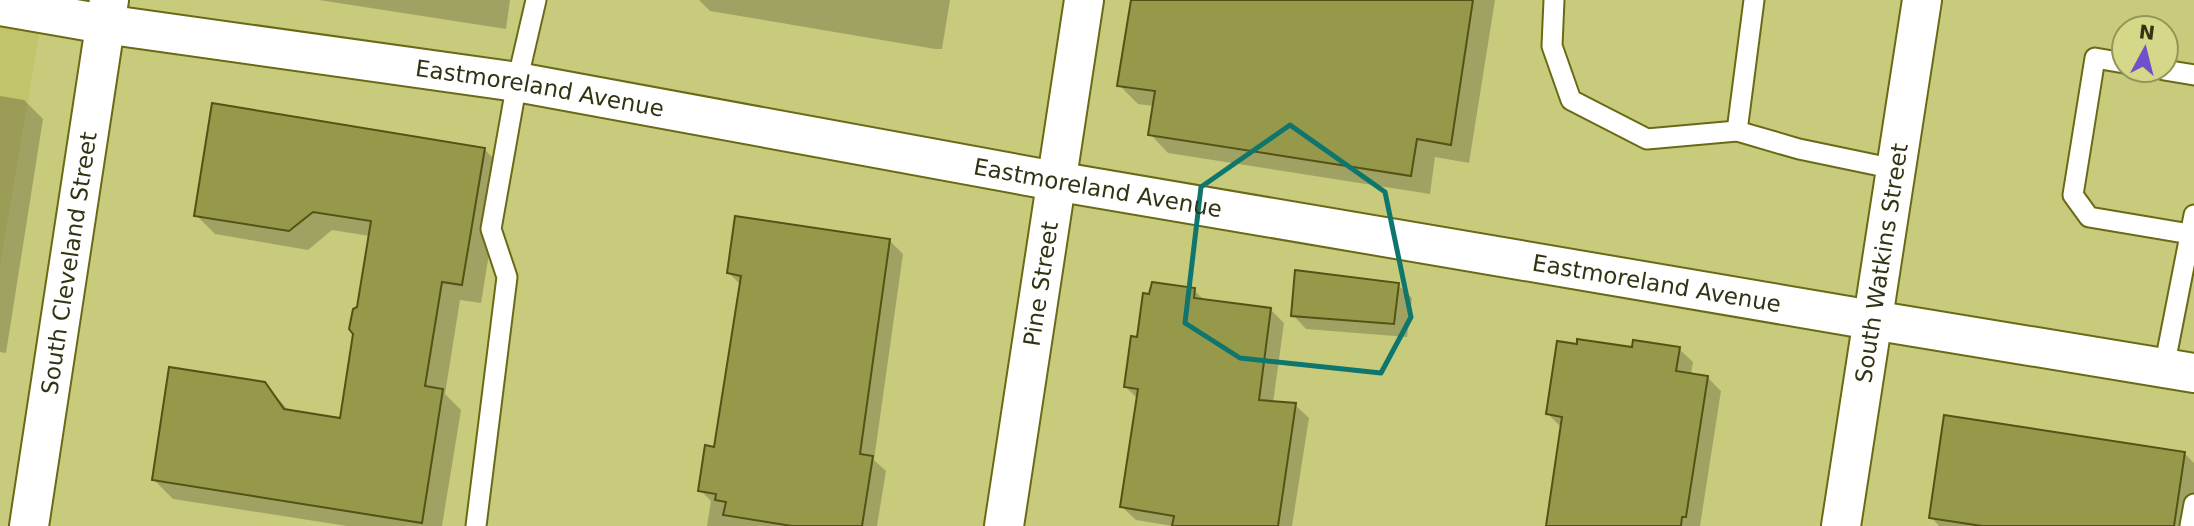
<svg xmlns="http://www.w3.org/2000/svg" width="2194" height="526" font-family="'DejaVu Sans',sans-serif">
<style>
.built{fill:#c2c46c}
.shadow{fill:#0003}
.building{fill:#97994a;stroke:#525315;stroke-width:2}
.lines{fill:none;stroke-linecap:round;stroke-linejoin:round}
.service-casing{stroke:#6a6a16;stroke-width:23}
.minor-casing{stroke:#6a6a16;stroke-width:42}
.secondary-casing{stroke:#6a6a16;stroke-width:42}
.service{stroke:#fff;stroke-width:19}
.minor{stroke:#fff;stroke-width:38}
.secondary{stroke:#fff;stroke-width:38}
.marked{fill:none;stroke:#0f766e;stroke-width:5;stroke-linejoin:round}
.labels{text-anchor:middle;stroke-width:5;stroke-linejoin:round;paint-order:stroke}
.street-label{font-size:23px;fill:#323312;stroke:#d5d888}
</style>
<rect width="100%" height="100%" fill="#c9cb7c"/>
<polygon class="built" points="0,0 45,0 0,265"/>
<g class="shadow">
<polygon points="319,0 510,0 506,29"/>
<polygon points="699,0 950,0 942,49 935,49 710,11"/>
<polygon points="1132,0 1495,0 1469,163 1435,157 1430,194 1168,153 1150,134 1154,106 1138,104 1119,85"/>
<polygon points="0,96 24,100 43,119 6,353 0,352"/>
<polygon points="484,149 503,168 481,303 460,300 445,394 461,410 442,526 347,526 173,499 154,480 265,384 290,412 342,420 370,236 332,230 308,250 215,234 196,215"/>
<polygon points="890,241 903,254 874,460 886,471 877,526 707,526 711,501 700,490 716,449 741,285 729,273"/>
<polygon points="1398,285 1412,298 1407,337 1306,329 1293,315"/>
<polygon points="1194,290 1205,301 1270,309 1284,323 1273,403 1295,405 1309,418 1292,526 1173,526 1136,520 1122,507 1138,399 1126,387 1138,339"/>
<polygon points="1634,349 1679,349 1693,362 1691,375 1707,377 1721,391 1700,526 1548,526 1562,428 1548,414"/>
<polygon points="2184,453 2194,463 2194,526 1939,526 1931,517"/>
</g>
<g class="building">
<polygon points="1131,0 1473,0 1451,145 1417,139 1411,176 1148,135 1155,91 1117,86"/>
<polygon points="212,103 485,148 462,285 442,282 425,386 443,389 422,523 152,480 169,367 265,382 284,409 340,418 353,334 349,329 353,309 357,307 371,221 313,212 289,231 194,216"/>
<polygon points="735,216 890,239 860,454 873,456 862,526 792,526 723,515 726,502 715,500 716,494 698,491 705,445 714,447 741,276 727,273"/>
<polygon points="1295,270 1399,283 1394,324 1291,316"/>
<polygon points="1152,282 1195,288 1194,298 1271,308 1259,400 1296,403 1278,526 1172,526 1174,516 1120,507 1138,389 1124,387 1131,336 1137,337 1143,293 1149,294"/>
<polygon points="1577,339 1632,347 1633,340 1680,347 1676,371 1708,376 1686,517 1682,517 1681,526 1546,526 1562,417 1546,414 1557,341 1577,344"/>
<polygon points="1944,415 2185,452 2174,526 1982,526 1929,518"/>
</g>
<g class="lines">
<g class="service-casing">
<g id="service">
<polyline points="1554,0 1552,46 1571,100 1647,139 1737,131"/>
<polyline points="1754,0 1737,131 1799,149 1895,169"/>
<polyline points="2124,63 2095,58 2073,195 2089,217 2190,234"/>
<polyline points="2164,70 2194,75"/>
<polyline points="2164,368 2194,215"/>
<polyline points="476,526 507,277 491,229 517,82 536,0"/>
<polyline points="2190,526 2194,504"/>
</g>
</g>
<g class="minor-casing">
<g id="minor">
<path id="s1" d="M0 6 104 24 517 82 1055 181 1872 320 2194 373"/>
<path id="s2" d="M1004 526 1084 0"/>
<path id="s3" d="M1841 526 1922 0"/>
</g>
</g>
<g class="secondary-casing">
<g id="secondary">
<path id="s4" d="M29 526 109 0"/>
</g>
</g>
<use href="#service" class="service"/>
<use href="#minor" class="minor"/>
<use href="#secondary" class="secondary"/>
</g>
<path class="marked" d="M1290 125 1385 192 1411 317 1381 373 1240 358 1185 323 1201 187Z"/>
<g class="labels">
<g class="street-label">
<text dy="8" stroke="none"><textPath href="#s1" startOffset="546">Eastmoreland Avenue</textPath></text>
<text dy="8" stroke="none"><textPath href="#s1" startOffset="1113">Eastmoreland Avenue</textPath></text>
<text dy="8" stroke="none"><textPath href="#s4" startOffset="266">South Cleveland Street</textPath></text>
<text dy="8" stroke="none"><textPath href="#s3" startOffset="266">South Watkins Street</textPath></text>
<text dy="8" stroke="none"><textPath href="#s2" startOffset="245">Pine Street</textPath></text>
<text dy="8" stroke="none"><textPath href="#s1" startOffset="1680">Eastmoreland Avenue</textPath></text>
</g>
</g>
<g transform="translate(2145 49) rotate(7)"><circle r="33" fill="#d5d888" stroke="#949659" stroke-width="2"/>
<path d="M0-5L12 26L0 18L-12 26Z" fill="#6f51ca"/>
<text y="-10" font-size="19" font-weight="bold" text-anchor="middle" fill="#323312">N</text>
</g>
</svg>
